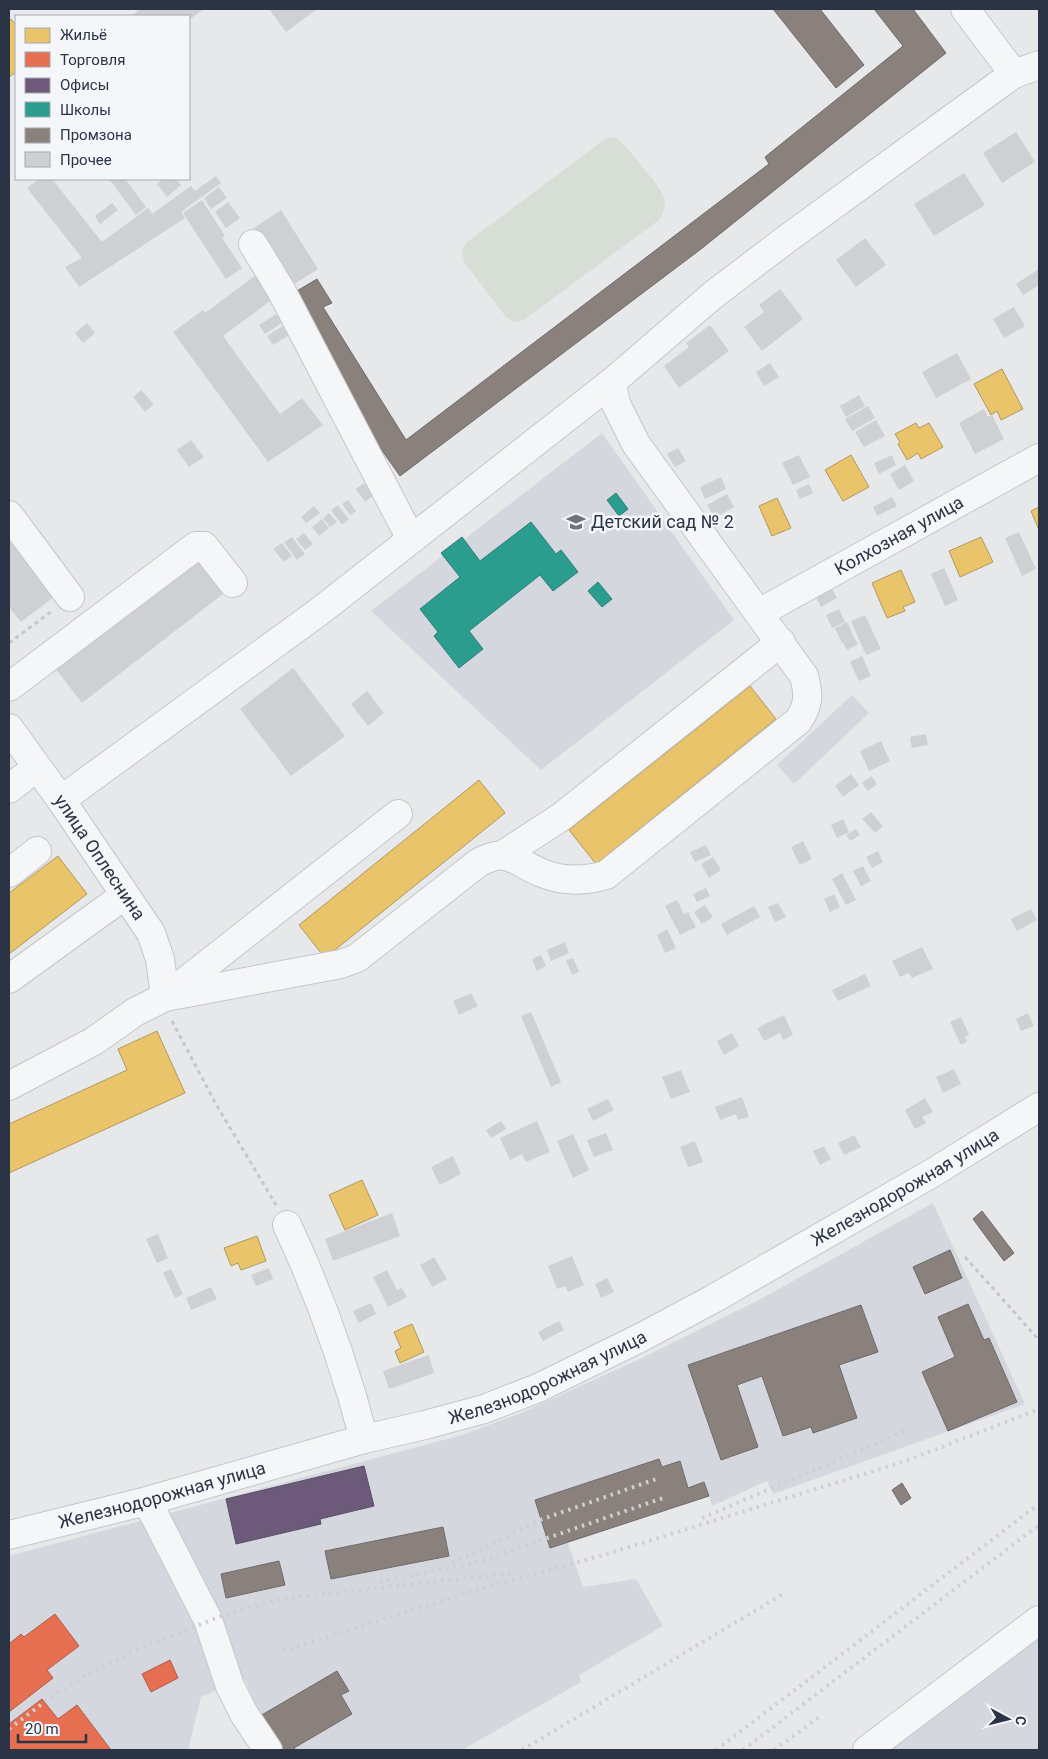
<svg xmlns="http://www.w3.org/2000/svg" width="1048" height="1759" font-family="Roboto,sans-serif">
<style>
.built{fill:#d4d7dd}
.green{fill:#d6ded6}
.homes{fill:#e9c46a;stroke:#b0995f}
.shops{fill:#e76f51;stroke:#af5d4d}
.offices{fill:#6d597a;stroke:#594e6a}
.schools{fill:#2a9d8f;stroke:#2a7e79}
.industry{fill:#8a817c;stroke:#6e6a6c}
.building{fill:#ced0d3}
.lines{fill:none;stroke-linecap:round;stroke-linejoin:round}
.minor-casing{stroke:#c4c6c8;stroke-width:30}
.path{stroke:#c5c6ca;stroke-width:3;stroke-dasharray:4 4;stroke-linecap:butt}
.minor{stroke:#f5f6f7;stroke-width:28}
.rail{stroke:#cecfd2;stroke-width:4;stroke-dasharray:2.5 5;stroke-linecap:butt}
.labels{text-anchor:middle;stroke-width:5;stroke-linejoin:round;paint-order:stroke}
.poi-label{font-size:18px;fill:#2b3445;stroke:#f4f6f9;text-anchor:start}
.street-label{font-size:18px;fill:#2b3445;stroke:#f4f6f9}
</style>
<rect width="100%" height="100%" fill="#e6e8ea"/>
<g class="built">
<polygon points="602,433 734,620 541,770 371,611"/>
<polygon points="852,695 869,713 794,784 777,765"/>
<polygon points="933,1203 1025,1404 773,1494 767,1481 712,1506 709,1496 568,1543 583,1587 636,1579 663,1626 579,1675 581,1682 462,1750 280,1750 260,1716 245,1679 201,1697 188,1750 9,1750 9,1556 462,1435 521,1413 644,1357 757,1301"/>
<polygon points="1039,1632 1039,1750 886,1750"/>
</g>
<path class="green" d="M615 137C625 144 661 187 664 198 666 207 663 212 659 220L524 320 513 322 506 317 464 262 462 250 467 242 605 139Z"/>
<g class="homes">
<polygon points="11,19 16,25 16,72 9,77 9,20"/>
<polygon points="1002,369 1023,409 1001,420 997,411 991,415 974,384"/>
<polygon points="916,423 919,428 929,423 943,447 921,459 918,453 907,460 898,444 900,442 895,434"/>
<polygon points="851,455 869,487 843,501 825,470"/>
<polygon points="777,498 791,528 772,536 759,506"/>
<polygon points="1039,507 1039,530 1031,511"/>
<polygon points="981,537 993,562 960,577 949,551"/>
<polygon points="901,570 915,602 903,607 905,611 887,618 872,583"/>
<polygon points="750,686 776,719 596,864 569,830"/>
<polygon points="479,780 505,813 325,958 299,925"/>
<polygon points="58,856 87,894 9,954 9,893"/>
<polygon points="157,1031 185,1093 9,1173 9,1124 127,1070 118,1049"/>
<polygon points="362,1180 378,1215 345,1230 329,1195"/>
<polygon points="257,1236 266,1261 241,1270 238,1263 231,1266 224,1248"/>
<polygon points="412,1324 424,1352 400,1363 395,1351 401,1348 394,1332"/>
</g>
<g class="shops">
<polygon points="55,1614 79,1646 47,1670 53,1678 9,1712 9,1644 21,1634 24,1637"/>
<polygon points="170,1660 178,1678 151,1692 142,1674"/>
<polygon points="42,1699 58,1719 77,1705 111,1750 9,1750 9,1724"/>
</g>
<polygon class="offices" points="364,1466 374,1506 320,1519 321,1524 236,1544 226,1499"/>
<g class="schools">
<polygon points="616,493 628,509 619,516 607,500"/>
<polygon points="531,522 556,554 561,550 578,572 553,591 540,575 469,631 483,649 459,668 434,636 438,632 420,609 460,577 441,553 462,537 480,561"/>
<polygon points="598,582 612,599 602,607 588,591"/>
</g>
<g class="industry">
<polygon points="773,9 820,9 864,65 836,88"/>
<polygon points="874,9 913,9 946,53 701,249 400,476 350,405 290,295 317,279 332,303 323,307 406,440 769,164 765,157 903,46"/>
<polygon points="982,1211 1014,1253 1004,1261 973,1219"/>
<polygon points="950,1250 962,1278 925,1294 913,1267"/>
<polygon points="968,1304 984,1340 989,1338 1017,1402 948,1431 922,1372 955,1357 938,1317"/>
<polygon points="861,1305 878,1352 839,1365 857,1418 813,1433 811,1427 783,1436 762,1376 737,1385 758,1447 721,1460 688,1365"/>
<polygon points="659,1459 662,1467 680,1461 688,1488 704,1482 709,1496 550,1548 535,1500"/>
<polygon points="902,1483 911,1498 901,1505 892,1490"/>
<polygon points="443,1527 449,1556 331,1579 325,1551"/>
<polygon points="279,1561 285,1585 226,1598 221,1574"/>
<polygon points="337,1671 349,1691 341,1695 352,1714 294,1748 295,1750 280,1750 260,1716"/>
</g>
<g class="building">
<polygon points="141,9 204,9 189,20 189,16 131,16"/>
<polygon points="269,9 317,9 286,32"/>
<polygon points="1016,132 1035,162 1002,183 983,153"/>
<polygon points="964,173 985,205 934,236 914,204"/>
<polygon points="216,176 221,183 181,212 185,218 79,287 65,267 82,258 27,188 39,179 52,179 102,242 148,208 152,214 191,186 195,191"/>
<polygon points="109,179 125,179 146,207 136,215"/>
<polygon points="163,179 176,179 181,185 167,197 157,184"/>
<polygon points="219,187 227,198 211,209 204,198"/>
<polygon points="202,200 225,236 222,238 242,268 226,279 183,213"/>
<polygon points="228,202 240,218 226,228 215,212"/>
<polygon points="112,203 118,210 100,224 95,216"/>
<polygon points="281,210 318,269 291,286 254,228"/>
<polygon points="865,238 886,265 856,287 836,260"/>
<polygon points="1039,269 1039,285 1023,295 1016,284"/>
<polygon points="256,275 274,298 223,336 280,414 302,398 323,425 268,462 173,332 203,310 205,313"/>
<polygon points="780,289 803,319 762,351 744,327 764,312 759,305"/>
<polygon points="1014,307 1025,326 1004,338 993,319"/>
<polygon points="276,314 282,323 265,334 259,325"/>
<polygon points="87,323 95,333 83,343 75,333"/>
<polygon points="710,325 729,351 679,388 664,366 689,347 686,343"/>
<polygon points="283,326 289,335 273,345 267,336"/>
<polygon points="957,353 971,379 936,398 922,372"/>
<polygon points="770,363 779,377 764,386 756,372"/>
<polygon points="141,390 154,404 145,412 133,397"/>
<polygon points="859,395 865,406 846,417 840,406"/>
<polygon points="868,406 875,418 852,431 845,419"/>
<polygon points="984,409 988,417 992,415 1004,439 975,454 959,423"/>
<polygon points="876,420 885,436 864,447 855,432"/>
<polygon points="191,440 204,457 189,467 177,450"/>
<polygon points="678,448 686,461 675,467 667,454"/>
<polygon points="799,455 810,477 793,485 782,463"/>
<polygon points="892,455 896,465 879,474 874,463"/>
<polygon points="905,465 914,481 899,490 890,474"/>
<polygon points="721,477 726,489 705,499 700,487"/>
<polygon points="364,483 374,495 365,502 356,489"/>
<polygon points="809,484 813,493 800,499 796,490"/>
<polygon points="727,494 734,507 715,518 707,505"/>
<polygon points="892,497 897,506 877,516 873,507"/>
<polygon points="348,500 356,511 350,515 342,504"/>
<polygon points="338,505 349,519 342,525 331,510"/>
<polygon points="314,506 320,513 306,523 301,517"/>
<polygon points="329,513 337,522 330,527 323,518"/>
<polygon points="322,519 329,528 319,536 312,527"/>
<polygon points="1019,532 1036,569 1022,576 1005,538"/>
<polygon points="304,533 313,544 305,550 296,539"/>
<polygon points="9,535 55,596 21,622 9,607"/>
<polygon points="292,537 305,554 297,560 284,542"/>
<polygon points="282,543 292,556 284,562 273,549"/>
<polygon points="201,555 228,590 82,703 55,668"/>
<polygon points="944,568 958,600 945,606 931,574"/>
<polygon points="832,589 837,598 821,607 816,597"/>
<polygon points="839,609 845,622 832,628 826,615"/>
<polygon points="865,615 881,649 866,655 851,621"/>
<polygon points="847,622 854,637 842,643 835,628"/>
<polygon points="854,637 858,644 847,650 843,643"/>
<polygon points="862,656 871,676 859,681 850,662"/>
<polygon points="293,668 345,736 291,776 240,709"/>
<polygon points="367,691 384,713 368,726 351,704"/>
<polygon points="926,734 928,745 912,748 910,737"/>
<polygon points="881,741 890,761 869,771 860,751"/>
<polygon points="851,774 859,785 843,797 835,786"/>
<polygon points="871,776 877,784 868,791 862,783"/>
<polygon points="871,812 883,826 875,833 862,819"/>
<polygon points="843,819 849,832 837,838 831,825"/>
<polygon points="856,829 860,835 850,841 846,835"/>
<polygon points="803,841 812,859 800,865 791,847"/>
<polygon points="706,845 711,855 695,862 690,852"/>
<polygon points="878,851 883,862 872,868 866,857"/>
<polygon points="713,857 721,870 709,878 701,864"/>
<polygon points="863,866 871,881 861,886 853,871"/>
<polygon points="842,873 856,900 846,905 832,879"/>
<polygon points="706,888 710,896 697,902 693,894"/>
<polygon points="834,894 840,907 830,912 824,899"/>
<polygon points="677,900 684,914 688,912 696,927 680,935 665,906"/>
<polygon points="778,903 786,917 775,922 768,907"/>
<polygon points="705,905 713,917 702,924 694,912"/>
<polygon points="754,906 760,917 727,935 721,924"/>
<polygon points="1031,909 1037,920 1017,931 1011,919"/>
<polygon points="667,929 676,948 665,953 657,935"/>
<polygon points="565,942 569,953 551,961 547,950"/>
<polygon points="922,947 933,969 912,978 909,973 900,977 892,961"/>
<polygon points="541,955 546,966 537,971 532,959"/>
<polygon points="573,958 579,972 572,975 566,960"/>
<polygon points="865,974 871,986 838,1001 832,990"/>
<polygon points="471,993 478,1006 459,1015 453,1001"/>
<polygon points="531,1012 561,1082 551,1087 521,1016"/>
<polygon points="1028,1013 1034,1026 1021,1031 1016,1019"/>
<polygon points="784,1015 793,1035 783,1040 780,1033 764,1041 757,1028"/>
<polygon points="961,1017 969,1034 965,1037 967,1042 961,1045 950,1022"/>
<polygon points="732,1033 739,1046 724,1055 717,1041"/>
<polygon points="954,1069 961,1084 943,1093 936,1077"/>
<polygon points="681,1070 690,1092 671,1099 662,1077"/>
<polygon points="742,1097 749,1117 738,1120 736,1114 720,1120 715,1107"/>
<polygon points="925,1098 933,1112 922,1117 926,1123 915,1129 905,1110"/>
<polygon points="608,1099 614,1110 593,1121 587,1109"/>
<polygon points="501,1121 506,1129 491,1138 486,1130"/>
<polygon points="537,1121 550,1152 526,1162 522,1154 510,1160 500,1138"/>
<polygon points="606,1133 613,1150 594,1157 587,1140"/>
<polygon points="573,1134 589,1170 573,1178 557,1141"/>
<polygon points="854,1135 861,1147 844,1155 838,1143"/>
<polygon points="695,1141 703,1162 688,1167 680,1147"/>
<polygon points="824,1146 831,1159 820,1165 813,1151"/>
<polygon points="453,1156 461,1174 440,1185 431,1167"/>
<polygon points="392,1213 400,1236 333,1261 325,1239"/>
<polygon points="158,1234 168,1258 157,1263 146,1239"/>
<polygon points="572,1256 584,1285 568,1292 565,1286 557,1289 548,1266"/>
<polygon points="434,1257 447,1279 432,1287 420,1265"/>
<polygon points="269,1268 273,1279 256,1286 251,1275"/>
<polygon points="171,1269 183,1294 175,1298 163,1273"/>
<polygon points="387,1270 397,1290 402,1288 407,1297 388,1307 373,1277"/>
<polygon points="607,1278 614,1292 601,1298 595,1284"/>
<polygon points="211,1287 217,1299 191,1310 186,1298"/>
<polygon points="371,1303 376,1314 359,1323 353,1311"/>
<polygon points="559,1321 564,1330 543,1341 538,1332"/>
<polygon points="429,1355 434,1373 389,1389 383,1371"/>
</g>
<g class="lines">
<g class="minor-casing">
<g id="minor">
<polyline points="965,9 1014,74"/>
<polyline points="253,244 281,290 411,539"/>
<polyline points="9,515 70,597"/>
<path id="s1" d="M759 613 1039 458"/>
<polyline points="9,687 196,546 204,546 233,583"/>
<path id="s2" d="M9 728 61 800 151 933 160 959 165 997"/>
<polyline points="9,789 37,767"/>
<polyline points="61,800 320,611 612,382 713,295 788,238 1001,83 1014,74 1039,65"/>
<polyline points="504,854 561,817 781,642"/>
<polyline points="9,873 37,851"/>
<polyline points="9,979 125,895"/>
<polyline points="168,995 398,814"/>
<path d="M9 1086 94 1041 135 1012 165 997 341 964 357 958 478 863C509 846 514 862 542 873 563 882 585 881 606 875L798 721C809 706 809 694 804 676L636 444 616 404 612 382"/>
<path d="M287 1225C319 1293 345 1366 364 1439"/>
<polyline points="147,1501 208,1620 230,1686 244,1714 268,1750"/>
<path id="s3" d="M9 1535 147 1501 364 1439 425 1425 484 1409 538 1388 640 1338 713 1299 934 1172 1039 1107"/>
<polyline points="867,1750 1039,1620"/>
</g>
</g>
<g class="path">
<polyline points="9,643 52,611"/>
<polyline points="172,1021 217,1106 276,1205"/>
<polyline points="965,1257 1039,1340"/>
</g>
<use href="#minor" class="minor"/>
<g class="rail">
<polyline points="702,1518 905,1431"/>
<polyline points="452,1562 479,1551 537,1521 659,1478"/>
<polyline points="380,1582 475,1563 666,1497"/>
<polyline points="283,1651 482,1588 597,1557 906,1461 1039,1409"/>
<polyline points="9,1729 55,1694 85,1676 143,1647 229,1613 287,1598 515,1573"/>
<polyline points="522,1750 783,1594"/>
<polyline points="716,1750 1039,1504"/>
<polyline points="743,1750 1039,1525"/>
<polyline points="774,1750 822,1715"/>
</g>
</g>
<defs>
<g id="school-bare" transform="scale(1.5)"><path d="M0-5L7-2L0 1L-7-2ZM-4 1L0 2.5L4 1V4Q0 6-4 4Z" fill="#6c737f" stroke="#f4f6f9" stroke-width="2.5" paint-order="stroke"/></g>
</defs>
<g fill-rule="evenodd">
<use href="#school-bare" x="576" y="522"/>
</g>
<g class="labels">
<g class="poi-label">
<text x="591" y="528">Детский сад № 2</text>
</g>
<g class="street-label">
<text dy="6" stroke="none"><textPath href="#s1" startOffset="160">Колхозная улица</textPath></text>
<text dy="6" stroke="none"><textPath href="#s2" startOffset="158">улица Оплеснина</textPath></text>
<text dy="6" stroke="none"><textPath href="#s3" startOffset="968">Железнодорожная улица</textPath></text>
<text dy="6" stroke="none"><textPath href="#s3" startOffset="562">Железнодорожная улица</textPath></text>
<text dy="6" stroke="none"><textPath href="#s3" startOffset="158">Железнодорожная улица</textPath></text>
</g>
</g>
<rect width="1048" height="1759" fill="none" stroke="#2b3445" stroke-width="20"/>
<rect x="15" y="15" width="175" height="165" fill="#f4f6f9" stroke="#a4a8b1"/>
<rect x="25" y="28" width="25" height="15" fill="#e9c46a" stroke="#a4a8b1"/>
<text x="60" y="40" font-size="15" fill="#2b3445">Жильё</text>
<rect x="25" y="52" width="25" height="15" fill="#e76f51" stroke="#a4a8b1"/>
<text x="60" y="65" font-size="15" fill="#2b3445">Торговля</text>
<rect x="25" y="78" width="25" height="15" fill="#6d597a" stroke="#a4a8b1"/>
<text x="60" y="90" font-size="15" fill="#2b3445">Офисы</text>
<rect x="25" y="102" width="25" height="15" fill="#2a9d8f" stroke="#a4a8b1"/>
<text x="60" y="115" font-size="15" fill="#2b3445">Школы</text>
<rect x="25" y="128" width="25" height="15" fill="#8a817c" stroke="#a4a8b1"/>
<text x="60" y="140" font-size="15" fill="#2b3445">Промзона</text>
<rect x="25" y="152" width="25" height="15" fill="#ced0d3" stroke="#a4a8b1"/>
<text x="60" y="165" font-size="15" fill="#2b3445">Прочее</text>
<g transform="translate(1008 1719) rotate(97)" stroke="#f4f6f9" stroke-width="4" paint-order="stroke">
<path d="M0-4L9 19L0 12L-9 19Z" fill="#2b3445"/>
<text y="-8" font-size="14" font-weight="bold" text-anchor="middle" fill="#2b3445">С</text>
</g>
<path d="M18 1734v8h68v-8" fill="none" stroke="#2b3445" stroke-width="2.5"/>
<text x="25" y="1734" font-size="15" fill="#2b3445" stroke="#f4f6f9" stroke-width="4" paint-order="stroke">20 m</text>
</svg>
